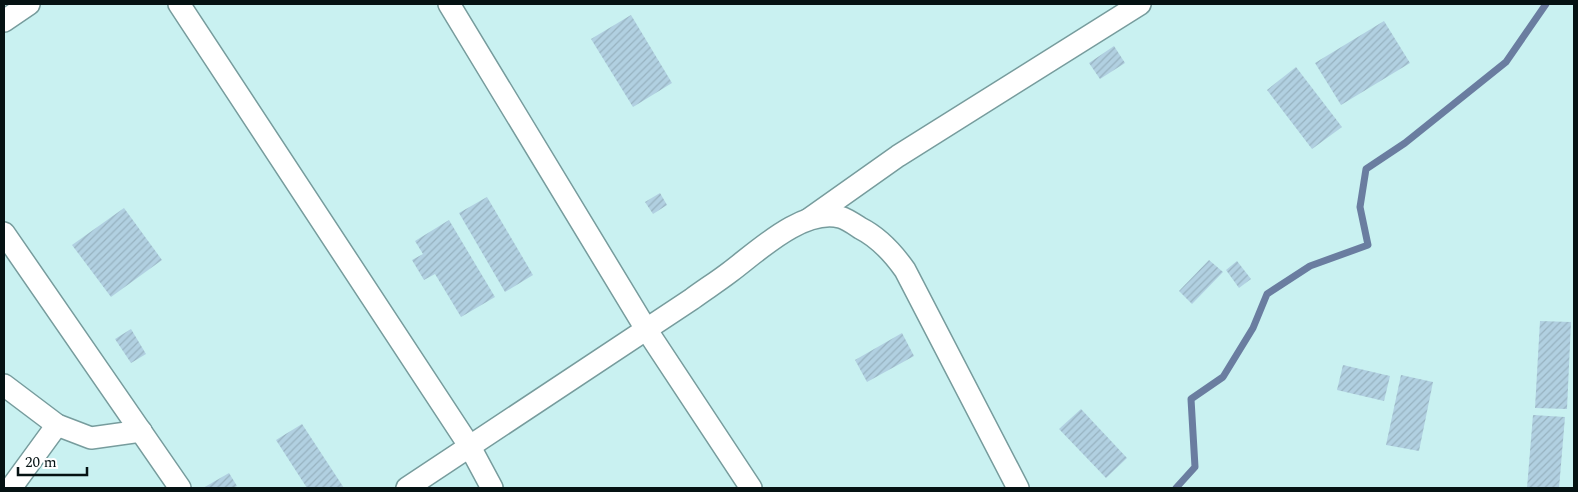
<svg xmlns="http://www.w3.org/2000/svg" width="1578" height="492" font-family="Spectral,serif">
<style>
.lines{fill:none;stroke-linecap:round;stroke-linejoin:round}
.stream{stroke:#6a7da0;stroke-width:7}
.building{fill:url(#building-hatch)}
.minor-casing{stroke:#779c9d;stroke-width:24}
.minor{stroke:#fff;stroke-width:21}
</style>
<defs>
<pattern id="building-hatch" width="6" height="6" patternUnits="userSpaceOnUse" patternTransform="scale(1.25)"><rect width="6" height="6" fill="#b1d0e1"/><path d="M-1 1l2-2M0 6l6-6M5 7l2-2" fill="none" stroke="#97b2c0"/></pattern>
</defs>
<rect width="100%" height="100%" fill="#c9f1f1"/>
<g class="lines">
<polyline class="stream" points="1176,488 1195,467 1191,399 1223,377 1253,328 1267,294 1310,266 1368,245 1360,207 1366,169 1405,143 1506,62 1546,4"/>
</g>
<g class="building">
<polygon points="631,15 672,83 633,107 591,39"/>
<polygon points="1384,21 1410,63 1341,105 1315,63"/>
<polygon points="1114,46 1125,63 1100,79 1089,63"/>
<polygon points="1296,67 1342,127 1312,149 1267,90"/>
<polygon points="660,193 667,205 653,214 645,202"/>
<polygon points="487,197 533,275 505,292 459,213"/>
<polygon points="124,208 162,260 111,297 72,245"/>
<polygon points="449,220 495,297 461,317 435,274 424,280 412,260 423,254 415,241"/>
<polygon points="1209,260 1223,272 1192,304 1179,291"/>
<polygon points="1237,261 1251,279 1239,288 1226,270"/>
<polygon points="1540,321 1571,322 1567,409 1535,408"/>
<polygon points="131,329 146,354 131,363 115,339"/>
<polygon points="902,333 914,356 867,382 855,360"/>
<polygon points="1343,365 1390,376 1384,401 1337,390"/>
<polygon points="1401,375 1433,382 1419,451 1386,445"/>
<polygon points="1081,409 1127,458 1106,478 1059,429"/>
<polygon points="1533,415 1565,417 1559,488 1527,488"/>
<polygon points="302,424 344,488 307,488 276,440"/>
<polygon points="229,473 237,486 233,488 203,488"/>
</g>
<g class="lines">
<g class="minor-casing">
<g id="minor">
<polyline points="179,4 470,447 492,488"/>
<polyline points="449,4 646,329 751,488"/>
<polyline points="4,21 29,4"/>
<polyline points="809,219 898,156 1140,4"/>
<polyline points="4,233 180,488"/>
<polyline points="4,385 57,425 91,438 141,431"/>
<polyline points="11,488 57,425"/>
<path d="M407 488 692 299C704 290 717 282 730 272 757 252 802 208 840 217 847 219 854 224 860 228 878 237 893 253 905 270L1018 488"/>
</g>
</g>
<use href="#minor" class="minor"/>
</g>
<rect width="1578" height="492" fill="none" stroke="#051213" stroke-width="10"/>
<path d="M18 467v8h69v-8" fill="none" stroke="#051213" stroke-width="2.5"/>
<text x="25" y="467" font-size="15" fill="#051213" stroke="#ffffff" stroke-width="4" paint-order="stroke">20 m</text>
</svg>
